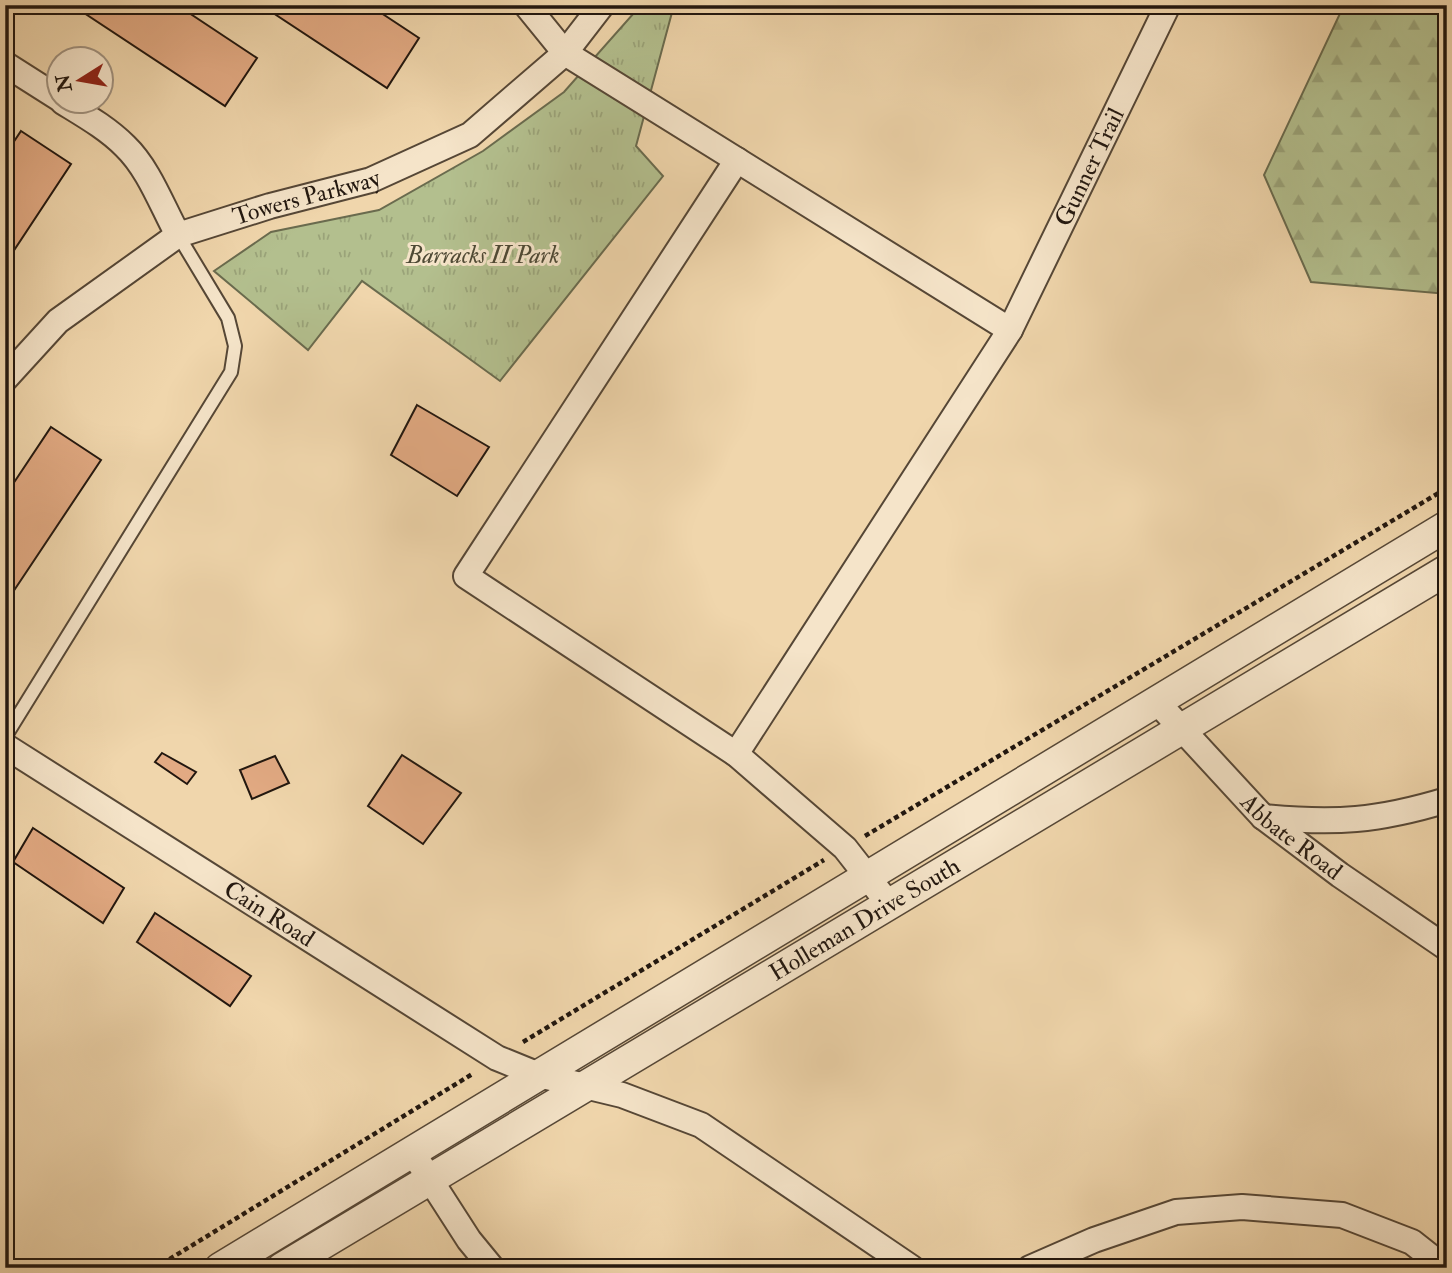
<svg xmlns="http://www.w3.org/2000/svg" width="1452" height="1273" font-family="'IM FELL Double Pica',serif">
<style>
.forest{fill:url(#forest-firs);stroke:#6a6b4e;stroke-width:2}
.park{fill:url(#park-tufts);stroke:#6a6b4e;stroke-width:2}
.building{fill:#e2aa83;stroke:#22170f;stroke-width:2}
.lines{fill:none;stroke-linecap:round;stroke-linejoin:round}
.service-casing{stroke:#564736;stroke-width:16}
.minor-casing{stroke:#564736;stroke-width:28}
.tertiary-casing{stroke:#564736;stroke-width:33}
.path{stroke:#22170f;stroke-width:4.5;stroke-dasharray:5 3.5;stroke-linecap:butt}
.service{stroke:#f5e4c9;stroke-width:12}
.minor{stroke:#f5e4c9;stroke-width:24}
.tertiary{stroke:#f5e4c9;stroke-width:30}
.labels{text-anchor:middle;stroke-width:6;stroke-linejoin:round;paint-order:stroke}
.street-label{font-size:24px;fill:#22170f;stroke:#f5e4c9}
.park-label{font-size:24px;font-style:italic;fill:#4e4935;stroke:#f5e4c9}
</style>
<defs>
<pattern id="forest-firs" width="22" height="20" patternUnits="userSpaceOnUse" patternTransform="scale(1.75)"><rect width="22" height="20" fill="#b3bf8e"/><path d="M5 1l3.5 6h-7zM16 11l3.5 6h-7z" fill="#9aa379"/></pattern>
<pattern id="park-tufts" width="24" height="20" patternUnits="userSpaceOnUse" patternTransform="scale(1.75)"><rect width="24" height="20" fill="#b3bf8e"/><path d="M3 7l-1-3M5 7V3M7 7l1-3M15 17l-1-3M17 17v-4M19 17l1-3" fill="none" stroke="#9aa379"/></pattern>
</defs>
<rect width="100%" height="100%" fill="#f0d6ac"/>
<filter id="stains"><feTurbulence type="fractalNoise" baseFrequency=".00286" numOctaves="4"/><feColorMatrix values="0 0 0 0 .2 0 0 0 0 .09 0 0 0 0 .02 0 0 0 .5 -.17"/></filter>
<radialGradient id="worn" r=".72"><stop offset=".6" stop-color="#630" stop-opacity="0"/><stop offset="1" stop-color="#630" stop-opacity=".3"/></radialGradient>
<polygon class="forest" points="1344,5 1447,5 1447,294 1311,282 1264,175"/>
<polygon class="park" points="641,5 674,5 636,146 663,176 500,381 362,281 308,350 214,271 271,232 379,210 483,151 564,92"/>
<g class="building">
<polygon points="72,5 177,5 257,58 225,106"/>
<polygon points="261,5 369,5 419,38 387,88"/>
<polygon points="21,131 71,164 5,264 5,155"/>
<polygon points="417,405 489,447 457,496 391,455"/>
<polygon points="51,427 101,460 5,604 5,496"/>
<polygon points="162,753 196,772 187,784 155,762"/>
<polygon points="402,755 461,793 423,844 368,806"/>
<polygon points="275,756 289,783 252,799 240,770"/>
<polygon points="33,828 124,888 103,923 13,862"/>
<polygon points="155,913 251,976 230,1006 137,942"/>
</g>
<g class="lines">
<g class="service-casing">
<polyline id="service" points="5,737 231,372 235,346 228,318 178,235"/>
</g>
<g class="minor-casing">
<g id="minor">
<polyline points="526,5 565,53 1010,330"/>
<polyline points="5,64 60,99"/>
<path d="M63 102C84 115 107 128 125 146 149 169 162 206 178 235"/>
<polyline points="737,160 466,576 736,754 845,848 888,903"/>
<path id="s1" d="M5 379 58 321 178 235 270 206 371 180 470 135 565 53 602 5"/>
<path id="s2" d="M1157 702 1263 817 1340 875 1447 948"/>
<path id="s3" d="M5 746 497 1058 539 1075 622 1095 701 1125 912 1268"/>
<path id="s4" d="M736 754 1010 330 1168 5"/>
<path d="M1263 817C1335 824 1378 821 1447 800"/>
<polyline points="413,1153 469,1240 492,1268"/>
<polyline points="1030,1268 1094,1240 1176,1212 1242,1207 1342,1215 1412,1242 1445,1268"/>
</g>
</g>
<g class="tertiary-casing">
<g id="tertiary">
<polyline points="220,1268 1447,526"/>
<path id="s5" d="M282 1268 1447 570"/>
</g>
</g>
<g class="path">
<polyline points="865,836 1447,488"/>
<polyline points="523,1042 824,860"/>
<polyline points="155,1268 474,1073"/>
</g>
<use href="#service" class="service"/>
<use href="#minor" class="minor"/>
<use href="#tertiary" class="tertiary"/>
</g>
<g class="labels">
<g class="street-label">
<text dy="8" stroke="none"><textPath href="#s4" startOffset="686">Gunner Trail</textPath></text>
<text dy="8" stroke="none"><textPath href="#s1" startOffset="360">Towers Parkway</textPath></text>
<text dy="8" stroke="none"><textPath href="#s2" startOffset="191">Abbate Road</textPath></text>
<text dy="8" stroke="none"><textPath href="#s3" startOffset="313">Cain Road</textPath></text>
<text dy="8" stroke="none"><textPath href="#s5" startOffset="679">Holleman Drive South</textPath></text>
</g>
<g class="park-label">
<text x="483" y="263">Barracks II Park</text>
</g>
</g>
<rect width="1452" height="1273" fill="none" stroke="#f0d6ac" stroke-width="28"/>
<rect x="7" y="7" width="1438" height="1259" fill="none" stroke="#22170f" stroke-width="3.5"/>
<rect x="14" y="14" width="1424" height="1245" fill="none" stroke="#22170f" stroke-width="2"/>
<g transform="translate(80 80) rotate(259)"><circle r="33" fill="#f5e4c9" stroke="#a1927f" stroke-width="2"/>
<path d="M0-5L12 26L0 18L-12 26Z" fill="#8f2418"/>
<text y="-10" font-size="19" font-weight="bold" text-anchor="middle" fill="#22170f">N</text>
</g>
<rect width="100%" height="100%" filter="url(#stains)"/>
<rect width="100%" height="100%" fill="url(#worn)"/>
</svg>
